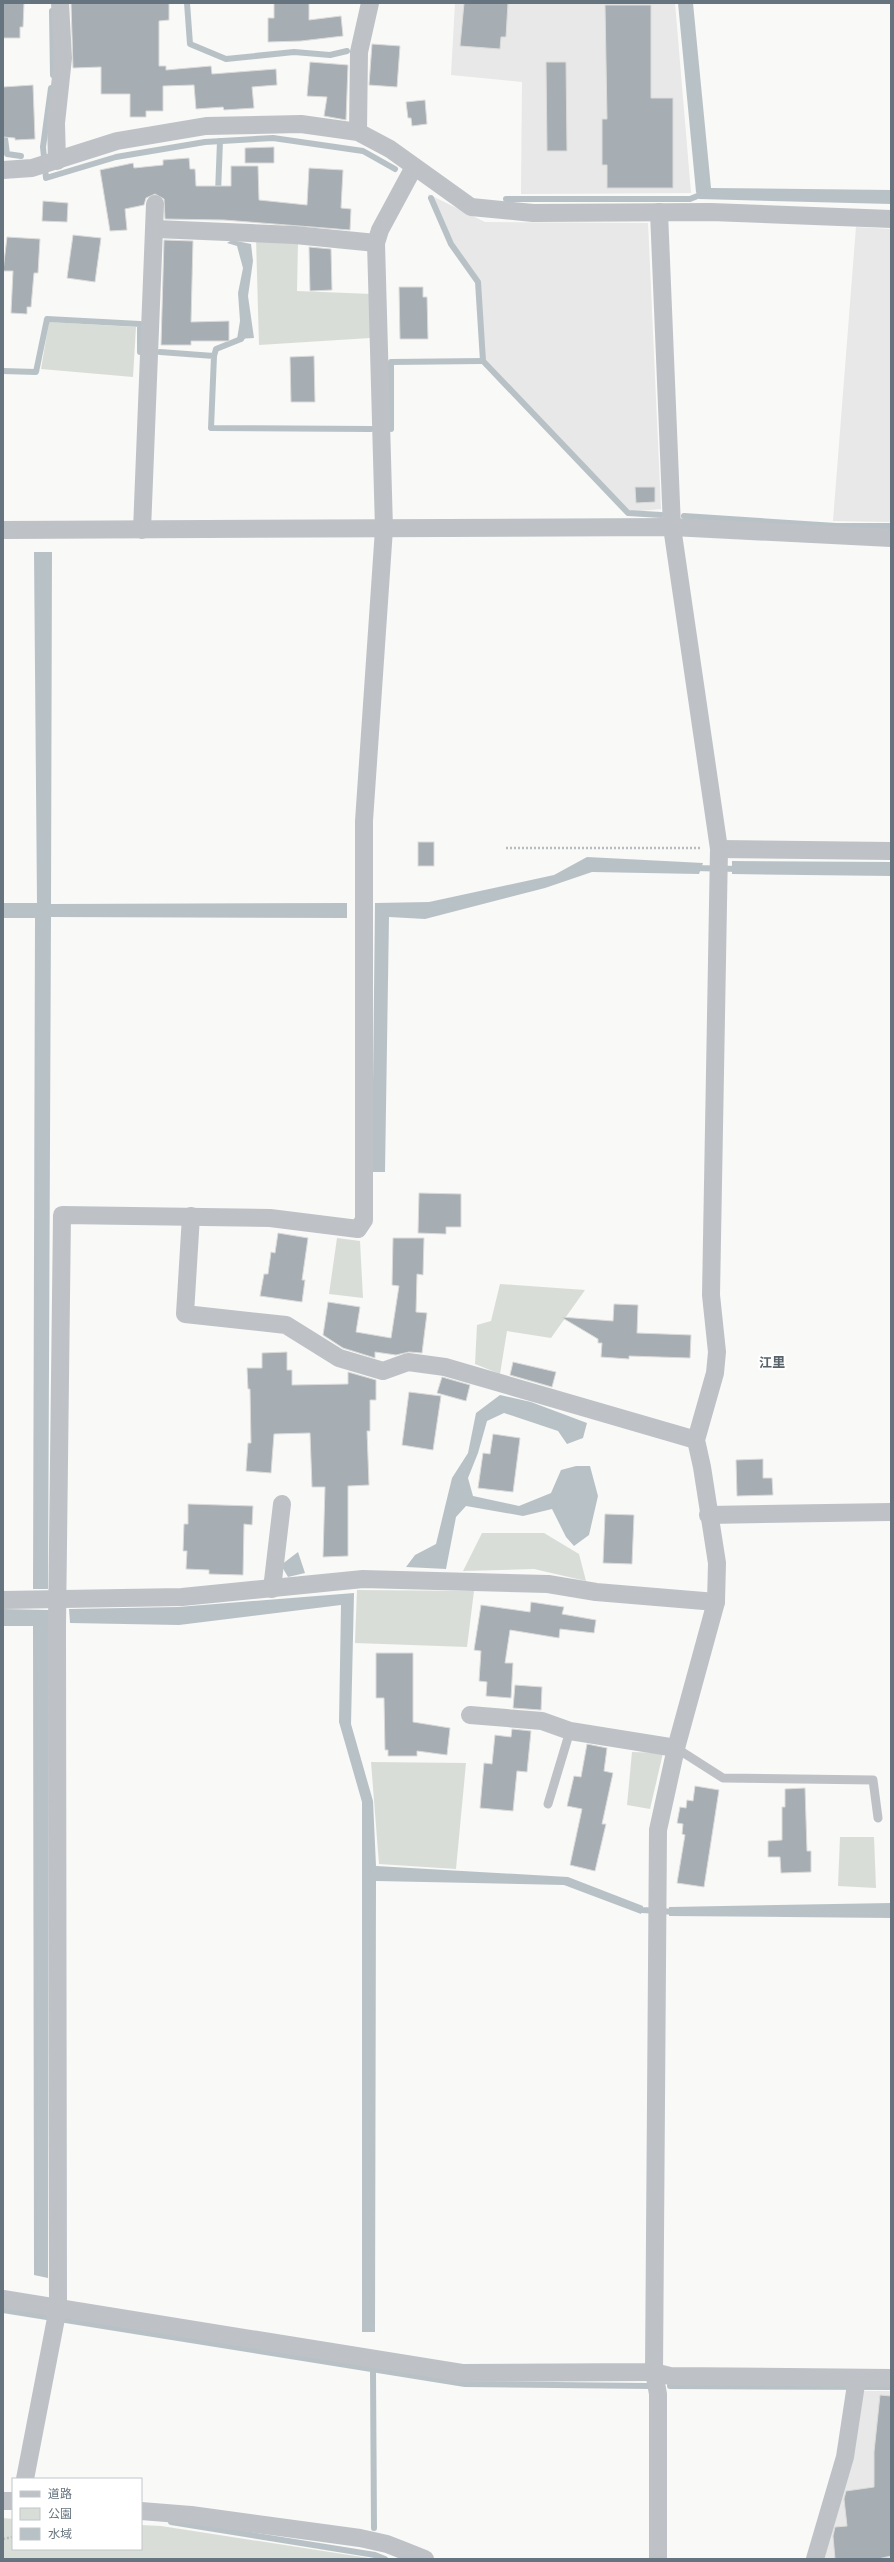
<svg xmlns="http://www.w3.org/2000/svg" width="894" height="2562" font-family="Rubik,'Noto Sans JP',sans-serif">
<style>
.built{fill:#e7e8e7}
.green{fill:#d9ddd7}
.water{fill:#b8c2c6}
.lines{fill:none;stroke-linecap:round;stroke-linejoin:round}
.stream{stroke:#b8c2c6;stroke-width:6}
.building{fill:#a6aeb3;stroke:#dbdbd9}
.path{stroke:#b9bcbf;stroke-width:2.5;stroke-dasharray:2 2;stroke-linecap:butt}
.lane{stroke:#bec2c6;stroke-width:9}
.street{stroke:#bec2c6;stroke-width:18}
.labels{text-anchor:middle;stroke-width:4;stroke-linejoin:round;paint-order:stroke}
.neighbourhood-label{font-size:13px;font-weight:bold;fill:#58626b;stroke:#fff}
</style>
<rect width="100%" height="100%" fill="#f9f9f7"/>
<g class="built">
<polygon points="455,3 675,3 691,193 521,194 522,82 451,75"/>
<polygon points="428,194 485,222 648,223 661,509 629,512 484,360 479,286 450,246"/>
<polygon points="856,227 891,229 891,522 833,521"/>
<polygon points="860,2391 891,2391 891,2559 819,2559"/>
</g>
<g class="green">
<polygon points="256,238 298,242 297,291 372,294 370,338 259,345"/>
<polygon points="49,322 136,327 133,377 41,369"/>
<polygon points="337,1238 360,1241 363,1298 329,1294"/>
<polygon points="500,1284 585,1290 551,1338 507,1331 500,1374 475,1364 477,1325 491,1321"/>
<polygon points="482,1533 544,1533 579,1554 586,1581 534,1569 463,1571"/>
<polygon points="357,1590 474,1591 467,1647 355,1643"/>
<polygon points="632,1752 663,1753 650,1809 627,1805"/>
<polygon points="371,1762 466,1763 456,1869 379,1864"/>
<polygon points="840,1837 874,1837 876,1888 838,1886"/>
<polygon points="3,2518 13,2519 13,2549 141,2549 141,2525 161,2526 375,2559 3,2559"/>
</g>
<g class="water">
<polygon points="678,3 693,3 711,188 891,190 891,204 699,199 696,192"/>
<polygon points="232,240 251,244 253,261 248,296 254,338 237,339 240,321 238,293 243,268 237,246 227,243"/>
<polygon points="34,552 52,552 51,904 347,903 347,918 51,917 48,1589 33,1589 35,918 3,918 3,903 37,903"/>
<polygon points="587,857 703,863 699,874 592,872 545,888 425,919 389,917 385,1172 372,1172 375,903 429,902 554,875"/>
<polygon points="732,861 891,862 891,876 732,874"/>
<polygon points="500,1395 531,1402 587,1423 583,1438 567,1444 558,1431 504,1413 487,1421 478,1453 468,1478 473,1496 519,1506 551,1493 561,1470 576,1466 590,1466 598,1496 589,1535 574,1546 566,1537 552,1509 523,1516 466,1506 456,1517 446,1569 406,1567 415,1555 436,1544 452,1478 468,1453 476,1413"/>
<polygon points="298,1552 305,1573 288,1577 281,1565"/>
<polygon points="354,1593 351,1724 373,1801 376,1866 568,1877 643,1906 641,1914 564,1885 376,1881 375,2332 362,2332 362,1802 339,1722 341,1605 179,1625 70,1623 69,1609 178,1607"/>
<polygon points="3,1609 49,1610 48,2278 34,2275 33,1626 3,1626"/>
<polygon points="891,1903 891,1918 669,1916 669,1907"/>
</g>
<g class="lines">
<g class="stream">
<polyline points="187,3 190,44 226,59 294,52 330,55 347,51"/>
<polyline points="52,11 53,75"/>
<polyline points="51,88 43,147 46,178 116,157 205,142 273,138 363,151 395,169"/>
<polyline points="3,123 7,154 21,156"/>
<polyline points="218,193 220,141"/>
<polyline points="431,198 451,244 478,282 483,361 628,513 661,515"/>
<polyline points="506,199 690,199 705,193"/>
<polyline points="160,352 214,356 211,428 371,429"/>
<polyline points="214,356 216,349 241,339 245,333"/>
<polyline points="3,371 36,372 47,319 140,324 140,352"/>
<polyline points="391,429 391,362 483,361"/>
<polyline points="684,516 836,526 891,526"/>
<polyline points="693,868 739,869"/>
<polyline points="635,1907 642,1910 677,1912"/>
<polyline points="3,2310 465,2384 649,2386"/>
<polyline points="373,2370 374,2528"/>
<polyline points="670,2386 891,2387"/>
<polyline points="171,2522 375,2555 385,2559"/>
</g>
</g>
<g class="building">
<polygon points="3,3 24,3 23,27 20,27 20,38 3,38"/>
<polygon points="71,3 169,3 169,20 159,21 159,66 166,66 166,70 211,66 212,74 276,69 277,85 252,87 254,108 224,110 223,107 196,109 194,85 163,86 163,111 146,111 146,117 130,117 130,94 101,94 101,67 73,68"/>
<polygon points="274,3 309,3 309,20 341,16 343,36 301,41 268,42 268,18 274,18"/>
<polygon points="464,3 508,3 506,37 501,37 500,49 460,46"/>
<polygon points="605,5 651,5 651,98 673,98 673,188 607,188 607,165 602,165 602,119 607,119"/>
<polygon points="372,44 400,46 397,87 369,85"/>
<polygon points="310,62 348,65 346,120 324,116 327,97 307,96"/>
<polygon points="546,62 566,62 567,151 547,151"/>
<polygon points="33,85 35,139 15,140 15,138 3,137 3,87"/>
<polygon points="425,100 427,124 412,126 411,118 408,118 406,102"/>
<polygon points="274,147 274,163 245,163 245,148"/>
<polygon points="189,158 190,169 195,169 196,186 231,186 231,166 258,166 259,200 307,205 309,168 343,170 341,208 351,209 350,230 224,220 165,219 164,199 155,194 146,198 144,205 125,209 127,230 110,231 100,170 133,163 134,168 163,165 163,160"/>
<polygon points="43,201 68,203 67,222 42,221"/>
<polygon points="73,235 101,238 95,282 67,278"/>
<polygon points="7,237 40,239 38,273 34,273 31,307 27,307 27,314 11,313 13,271 3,271"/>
<polygon points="164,240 193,241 191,322 229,321 229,341 191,341 191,345 161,345"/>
<polygon points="309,247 331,249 332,290 310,291"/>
<polygon points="399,287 423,287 423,297 427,297 428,339 400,339"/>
<polygon points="314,356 315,402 291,402 290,357"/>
<polygon points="635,487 655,487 655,502 636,503"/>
<rect x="418" y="842" width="16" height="24"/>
<polygon points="419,1193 461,1194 461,1227 446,1227 446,1234 418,1233"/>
<polygon points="278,1233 308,1238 302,1280 305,1280 302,1302 260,1296 264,1274 268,1274 271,1252 275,1253"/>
<polygon points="393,1238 424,1238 423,1275 417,1274 416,1312 427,1313 422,1353 409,1352 396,1355 375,1352 375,1358 343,1348 323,1335 328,1302 360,1307 356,1332 391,1338 399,1286 392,1285"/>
<polygon points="614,1304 638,1305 637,1333 691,1335 690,1358 629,1356 629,1359 601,1357 602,1343 598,1343 598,1339 561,1317 613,1321"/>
<polygon points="287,1352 287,1370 292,1370 292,1385 348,1384 348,1372 376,1380 376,1400 370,1400 370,1431 367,1431 369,1485 348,1486 348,1556 323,1557 325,1487 312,1487 310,1433 274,1434 271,1473 246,1471 248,1443 251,1443 250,1389 248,1389 247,1368 262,1368 262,1353"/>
<polygon points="513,1362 556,1372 552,1387 510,1375"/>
<polygon points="442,1377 470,1385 466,1401 437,1393"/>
<polygon points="409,1392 441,1396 433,1450 402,1445"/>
<polygon points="493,1434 520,1438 513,1492 478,1488 483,1453 490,1454"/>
<polygon points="763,1459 763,1478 772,1478 773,1495 737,1496 736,1460"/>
<polygon points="188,1504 253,1506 252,1525 244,1524 243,1575 209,1574 209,1570 186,1569 187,1551 183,1551 184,1524 188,1524"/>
<polygon points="605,1514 634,1515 632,1564 603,1563"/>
<polygon points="531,1602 564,1607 562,1614 596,1620 594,1633 560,1629 559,1638 510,1630 505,1663 513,1663 511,1698 486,1696 487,1682 479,1681 481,1651 474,1650 481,1605 530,1612"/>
<polygon points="376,1653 413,1653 413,1722 450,1728 447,1755 417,1751 417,1756 388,1756 388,1750 385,1750 384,1698 376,1698"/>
<polygon points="515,1685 542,1687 541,1710 513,1708"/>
<polygon points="512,1729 531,1731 527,1772 517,1771 513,1811 480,1808 484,1763 492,1764 495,1735 511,1737"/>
<polygon points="587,1744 607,1748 604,1771 613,1773 602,1824 606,1824 595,1871 570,1865 582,1809 567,1806 574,1776 581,1777"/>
<polygon points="695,1786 719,1790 704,1887 677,1883 685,1835 682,1834 683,1824 677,1823 680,1807 686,1808 687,1800 693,1801"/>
<polygon points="805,1788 807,1851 811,1851 811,1872 781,1873 780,1857 768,1857 768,1841 782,1840 782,1807 785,1807 785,1789"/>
<polygon points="880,2395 891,2396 891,2556 878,2559 835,2559 833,2536 835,2527 847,2526 844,2499 846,2491 874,2487 874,2452"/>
</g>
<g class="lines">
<g class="path">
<polyline points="506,848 701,848"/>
<polyline points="3,2539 13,2537"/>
</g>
<g class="lane">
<polyline points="676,1748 723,1778 873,1780 878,1818"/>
<polyline points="548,1804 570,1731"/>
</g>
<g class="street">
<polyline points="358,132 359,52 370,3"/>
<polyline points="57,161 56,123 63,58 60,3"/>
<polyline points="3,170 32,168 117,141 206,126 301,124 358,132 390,149 471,207 533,213 711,212 891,219"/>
<polyline points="156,229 295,235 376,243"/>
<polyline points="3,530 672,527 891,538"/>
<polyline points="142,530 155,204"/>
<polyline points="719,849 891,851"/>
<polyline points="191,1216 185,1314 286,1325 339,1358 383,1371 408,1362 445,1367 696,1440"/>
<polyline points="708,1515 891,1512"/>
<polyline points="272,1589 282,1504"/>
<polyline points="3,1600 182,1597 363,1579 548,1584 596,1592 716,1602"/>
<polyline points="470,1715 542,1721 570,1731 676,1748"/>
<polyline points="3,2299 462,2373 654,2372 658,1830 676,1748 716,1602 717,1563 702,1467 696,1440 715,1373 717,1352 711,1295 719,849 672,527 659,212"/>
<polyline points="25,2479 58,2308 57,1626 62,1215 270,1218 358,1229 364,1220 364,821 384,529 376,243 380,230 414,167"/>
<polyline points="3,2501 13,2501"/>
<polyline points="141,2511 191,2515 360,2538 387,2544 425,2559"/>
<polyline points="658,2559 658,2394 654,2372 670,2376 891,2378"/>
<polyline points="815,2559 845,2457 857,2378"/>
</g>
</g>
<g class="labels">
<g class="neighbourhood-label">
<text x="772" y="1367">江里</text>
</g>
</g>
<rect width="894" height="2562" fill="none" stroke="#66747f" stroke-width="8"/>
<rect x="12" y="2478" width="130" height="72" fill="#ffffff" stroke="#c2c7cc"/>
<rect x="20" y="2491" width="20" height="6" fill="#bec2c6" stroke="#c2c7cc"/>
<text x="48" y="2498" font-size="12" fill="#66747f">道路</text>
<rect x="20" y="2508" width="20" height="12" fill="#d9ddd7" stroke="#c2c7cc"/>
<text x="48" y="2518" font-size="12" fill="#66747f">公園</text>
<rect x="20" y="2528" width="20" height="12" fill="#b8c2c6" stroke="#c2c7cc"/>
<text x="48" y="2538" font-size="12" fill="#66747f">水域</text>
</svg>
